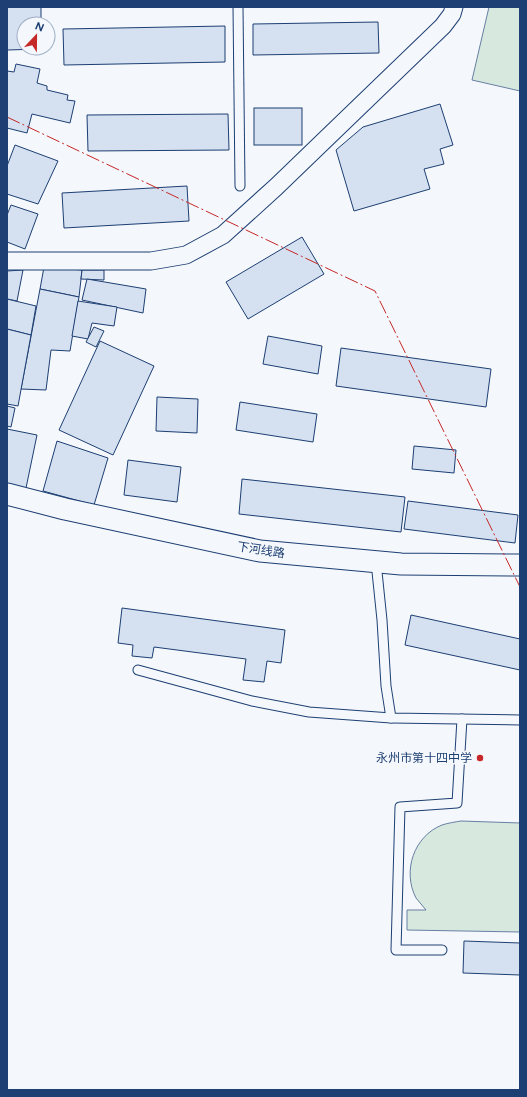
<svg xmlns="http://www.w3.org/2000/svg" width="527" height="1097" font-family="Figtree,'Noto Sans SC',sans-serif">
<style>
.green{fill:#d7e8df;stroke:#687fa3}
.building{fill:#d5e0f0;stroke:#1d3f73}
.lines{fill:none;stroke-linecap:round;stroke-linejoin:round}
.service-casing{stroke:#1d3f73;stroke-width:11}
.minor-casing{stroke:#1d3f73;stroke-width:19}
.tertiary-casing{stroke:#1d3f73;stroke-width:23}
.service{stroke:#f4f7fb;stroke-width:9}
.minor{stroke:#f4f7fb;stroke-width:17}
.tertiary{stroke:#f4f7fb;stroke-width:21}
.power{stroke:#c62828;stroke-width:1;stroke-dasharray:14 3 2 3;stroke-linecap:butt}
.poi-dot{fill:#c62828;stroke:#f4f7fb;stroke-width:1.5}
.labels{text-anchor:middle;stroke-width:3;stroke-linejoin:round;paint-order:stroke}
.street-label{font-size:12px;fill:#1d3f73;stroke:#f4f7fb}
.poi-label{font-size:12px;fill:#1d3f73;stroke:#f4f7fb;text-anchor:end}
</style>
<rect width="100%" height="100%" fill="#f4f7fb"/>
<g class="green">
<polygon points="489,7 520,7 520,91 472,80"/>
<path d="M461 821 520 823V932L407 930V910H426C423 906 419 902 416 898 402 871 414 836 442 825 448 823 455 822 461 821Z"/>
</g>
<g class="building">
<polygon points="7,7 41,7 41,24 24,24 24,48 41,48 41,49 7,50"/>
<polygon points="378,22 379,53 253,55 253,24"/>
<polygon points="225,26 225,62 64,65 63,29"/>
<polygon points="16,64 40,69 37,83 47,86 47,90 68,95 67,100 75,101 70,123 32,114 27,133 7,128 7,71 14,72"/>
<polygon points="440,104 453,145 440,149 444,164 424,169 430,189 354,211 336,150 363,127"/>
<rect x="254" y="108" width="48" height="37"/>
<polygon points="228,114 229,150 88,151 87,115"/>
<polygon points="15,145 58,161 38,204 7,194 7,166"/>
<polygon points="187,186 189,221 64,228 62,193"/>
<polygon points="11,205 38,214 25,249 7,242 7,215"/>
<polygon points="302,237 324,274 248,319 226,282"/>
<polygon points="44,267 82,270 79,297 40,289"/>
<polygon points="23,270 17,301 7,299 7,271"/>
<polygon points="82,270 104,270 104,280 81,279"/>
<polygon points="87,279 146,289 143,313 82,300"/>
<polygon points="40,289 79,297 70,351 51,350 46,390 21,389"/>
<polygon points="7,299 36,306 31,335 7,329"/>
<polygon points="78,301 117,307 114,326 92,323 88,339 72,336"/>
<polygon points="94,327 104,331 96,347 86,342"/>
<polygon points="7,329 31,335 18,406 7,404"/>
<polygon points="268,336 322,346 318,374 263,364"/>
<polygon points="100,341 154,366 113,455 59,430"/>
<polygon points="341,348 491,369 486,407 336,386"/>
<polygon points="157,397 198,399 197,433 156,431"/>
<polygon points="240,402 317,414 313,442 236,430"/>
<polygon points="7,406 15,408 11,427 7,426"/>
<polygon points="7,429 37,435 26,488 7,484"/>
<polygon points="57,441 108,458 94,505 43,491"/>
<polygon points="414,446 456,450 454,473 412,469"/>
<polygon points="128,460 181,467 177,502 124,495"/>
<polygon points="242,479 405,497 401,532 239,514"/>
<polygon points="408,501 518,515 515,543 404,529"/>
<polygon points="122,608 285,630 281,663 267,661 264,682 243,680 246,659 154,647 152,658 132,656 133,645 118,643"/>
<polygon points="411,615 520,639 520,670 405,645"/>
<polygon points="464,941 520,943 520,975 463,973"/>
</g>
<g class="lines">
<g class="service-casing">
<g id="service">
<polyline points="238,7 240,186"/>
<polyline points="376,562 382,620 386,686 391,718 520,720"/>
<polyline points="138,670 252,701 309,712 391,718"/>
<polyline points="442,950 396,950 400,807 457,803 462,719"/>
</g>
</g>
<g class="minor-casing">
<polyline id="minor" points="7,261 151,261 186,255 223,235 276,187 443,26 452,14 454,7"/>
</g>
<g class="tertiary-casing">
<polyline id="tertiary" points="7,494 65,509 260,551 401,564 520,565"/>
</g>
<use href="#service" class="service"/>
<use href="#minor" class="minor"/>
<use href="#tertiary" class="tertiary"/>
<polyline class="power" points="7,117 375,291 520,587"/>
</g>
<circle class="poi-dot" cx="480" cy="758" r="4"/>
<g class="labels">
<g class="street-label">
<text transform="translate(261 550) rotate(9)" y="4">下河线路</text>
</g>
<g class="poi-label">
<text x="472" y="762">永州市第十四中学</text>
</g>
</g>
<rect width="527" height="1097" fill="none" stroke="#1d3f73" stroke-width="16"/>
<g transform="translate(36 36) rotate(22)"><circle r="19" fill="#f4f7fb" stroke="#9eadc5"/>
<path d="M0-3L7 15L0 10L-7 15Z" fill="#c62828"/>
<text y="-6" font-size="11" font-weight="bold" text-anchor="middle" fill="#1d3f73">N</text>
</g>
</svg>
